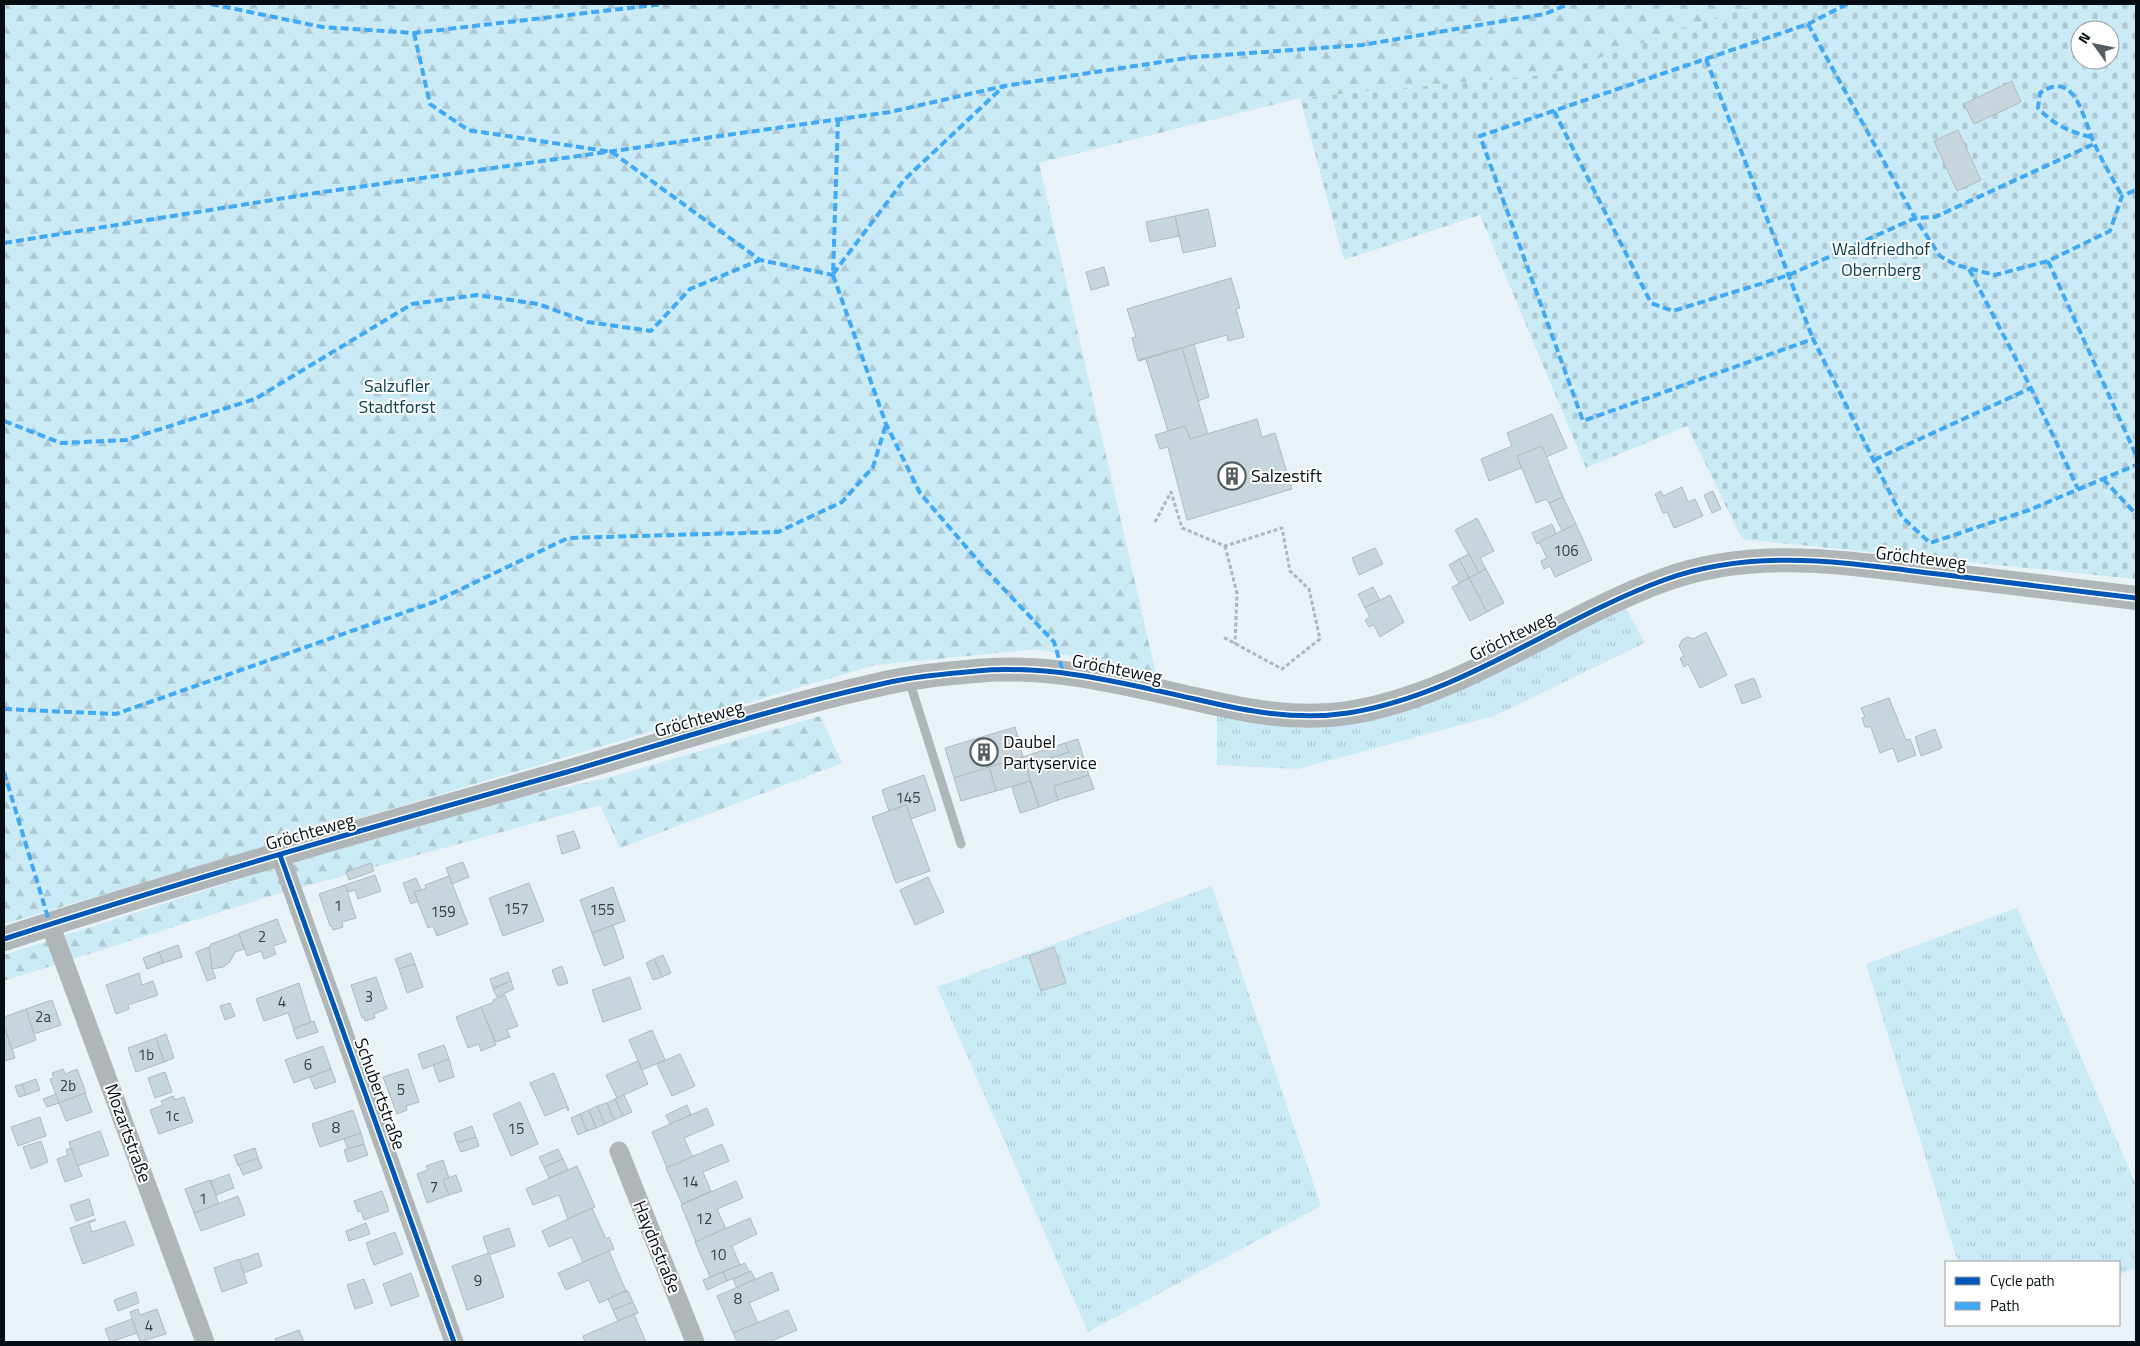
<svg xmlns="http://www.w3.org/2000/svg" width="2140" height="1346" font-family="'Titillium Web',sans-serif">
<style>
.grass{fill:url(#grass-tufts)}
.forest{fill:url(#forest-firs)}
.cemetery{fill:url(#cemetery-stones);fill-rule:evenodd}
.building{fill:#c7d6dd;stroke:#b0babe}
.lines{fill:none;stroke-linecap:round;stroke-linejoin:round}
.path{stroke:#b0b6b9;stroke-width:3;stroke-dasharray:4 2.5;stroke-linecap:butt}
.service{stroke:#b0b6b7;stroke-width:9}
.minor{stroke:#b0b6b7;stroke-width:19}
.tertiary{stroke:#b0b6b7;stroke-width:24}
.quiet{stroke:#3fa9f5;stroke-width:4;stroke-dasharray:8 4;stroke-linecap:butt}
.cycleway-casing{stroke:#fff;stroke-width:8}
.cycleway{stroke:#0057b8;stroke-width:5}
.labels{text-anchor:middle;stroke-width:4;stroke-linejoin:round;paint-order:stroke}
.number-label{font-size:15px;fill:#353f44}
.park-label{font-size:18px;fill:#0c4151;stroke:#fff}
.poi-label{font-size:18px;fill:#040d11;stroke:#fff;text-anchor:start}
.street-label{font-size:18px;fill:#040d11;stroke:#fff}
</style>
<defs>
<pattern id="grass-tufts" width="24" height="20" patternUnits="userSpaceOnUse" patternTransform="scale(1.25)"><rect width="24" height="20" fill="#caeaf6"/><path d="M3 7l-1-3M5 7V3M7 7l1-3M15 17l-1-3M17 17v-4M19 17l1-3" fill="none" stroke="#acc8d2"/></pattern>
<pattern id="forest-firs" width="22" height="20" patternUnits="userSpaceOnUse" patternTransform="scale(1.25)"><rect width="22" height="20" fill="#caeaf6"/><path d="M5 1l3.5 6h-7zM16 11l3.5 6h-7z" fill="#acc8d2"/></pattern>
<pattern id="cemetery-stones" width="16" height="16" patternUnits="userSpaceOnUse" patternTransform="scale(1.25)"><rect width="16" height="16" fill="#caeaf6"/><path d="M2 7V4a2 2 0 0 1 4 0v3zM10 15v-3a2 2 0 0 1 4 0v3z" fill="#acc8d2"/></pattern>
</defs>
<rect width="100%" height="100%" fill="#e9f2f6"/>
<g class="grass">
<polygon points="1625,607 1645,643 1494,716 1298,769 1217,765 1217,711 1300,728 1368,720 1471,686"/>
<polygon points="1212,886 1321,1206 1088,1332 937,987"/>
<polygon points="2017,908 2136,1185 2136,1268 2119,1274 2119,1262 1958,1262 1866,964"/>
</g>
<g class="forest">
<polygon points="4,4 1756,4 1553,74 1300,98 1039,163 1156,674 1038,649 875,665 4,924"/>
<polygon points="820,716 842,763 620,848 600,805 277,894 4,981 4,955 256,874 495,803 607,778"/>
</g>
<path class="cemetery" d="M1756 4H2136V579L1742 539 1687 426 1586 468 1480 215 1344 260 1300 98 1553 74ZM2080 30H2110V60H2080Z"/>
<g class="building">
<polygon points="2012,81 2021,102 1974,124 1964,104"/>
<polygon points="1958,130 1981,180 1957,191 1934,141"/>
<polygon points="1208,209 1216,246 1183,253 1175,216"/>
<polygon points="1175,216 1179,236 1150,242 1146,222"/>
<polygon points="1104,267 1109,285 1091,290 1086,272"/>
<polygon points="1231,278 1240,308 1236,309 1244,337 1228,341 1227,335 1138,360 1132,338 1136,337 1127,309"/>
<polygon points="1194,344 1209,397 1198,401 1182,348"/>
<polygon points="1182,348 1208,434 1190,439 1185,426 1168,431 1146,359 1138,361"/>
<polygon points="1552,414 1567,448 1546,457 1542,446 1517,456 1521,468 1489,481 1481,459 1512,446 1507,433"/>
<polygon points="1257,419 1262,437 1275,433 1292,489 1187,520 1168,447 1160,449 1155,435 1185,426 1190,439"/>
<polygon points="1542,446 1563,497 1549,503 1546,499 1536,503 1517,456"/>
<polygon points="1682,487 1688,502 1695,499 1703,516 1674,528 1667,512 1663,513 1655,494 1661,491 1663,496"/>
<polygon points="1713,491 1721,509 1712,513 1704,495"/>
<polygon points="1563,497 1576,524 1562,531 1549,503"/>
<polygon points="1477,518 1494,551 1480,558 1486,569 1479,573 1455,530"/>
<polygon points="1552,524 1556,534 1537,544 1532,533"/>
<polygon points="1576,524 1592,560 1555,577 1550,566 1544,569 1542,565 1541,561 1547,558 1539,542"/>
<polygon points="1375,548 1383,564 1359,575 1352,558"/>
<polygon points="1469,554 1479,573 1469,578 1459,559"/>
<polygon points="1459,559 1469,578 1459,583 1449,565"/>
<polygon points="1486,569 1504,603 1487,612 1469,578"/>
<polygon points="1469,578 1487,612 1470,621 1452,587"/>
<polygon points="1373,587 1380,600 1365,608 1358,594"/>
<polygon points="1390,595 1404,622 1380,637 1374,625 1369,627 1365,620 1370,617 1365,608"/>
<polygon points="1706,632 1727,675 1700,688 1688,664 1684,667 1680,658 1684,656 1679,646 1682,640 1688,637 1693,639"/>
<polygon points="1754,678 1761,697 1742,704 1735,685"/>
<polygon points="1889,698 1906,740 1910,739 1916,755 1898,762 1893,748 1880,753 1871,727 1865,727 1862,718 1865,717 1861,708"/>
<polygon points="1015,727 1023,757 954,778 945,748"/>
<polygon points="1935,729 1942,748 1921,756 1915,737"/>
<polygon points="1078,739 1089,775 1054,786 1058,800 1039,807 1026,766 1069,752 1065,743"/>
<polygon points="1065,743 1069,752 1028,765 1023,757"/>
<polygon points="1023,757 1028,765 1026,766 1030,781 996,791 989,767"/>
<polygon points="989,767 996,791 961,801 954,778"/>
<polygon points="924,775 936,810 911,819 906,805 889,811 882,790"/>
<polygon points="1089,775 1094,789 1058,800 1054,786"/>
<polygon points="1030,781 1039,807 1020,813 1012,787"/>
<polygon points="906,805 930,871 896,883 872,817"/>
<polygon points="574,831 580,848 562,854 557,836"/>
<polygon points="463,862 469,877 452,884 446,868"/>
<polygon points="371,863 374,871 349,880 346,872"/>
<polygon points="375,875 381,891 358,899 355,890 348,892 345,885"/>
<polygon points="449,876 468,924 437,936 433,926 428,928 414,892 426,888 425,885"/>
<polygon points="928,877 944,912 915,925 900,890"/>
<polygon points="416,878 421,890 414,892 418,901 411,904 403,883"/>
<polygon points="529,883 544,921 503,936 489,898"/>
<polygon points="345,885 356,918 342,922 343,927 333,930 332,926 330,926 319,894"/>
<polygon points="613,887 625,921 592,933 580,900"/>
<polygon points="277,919 286,942 273,946 276,954 264,959 261,951 247,956 239,933"/>
<polygon points="613,925 624,958 604,966 592,933"/>
<polygon points="239,934 244,949 235,952 230,962 223,967 212,969 209,947 211,944"/>
<polygon points="178,945 182,957 163,963 159,952"/>
<polygon points="209,947 212,969 216,978 207,981 196,952"/>
<polygon points="1054,947 1066,983 1041,991 1029,956"/>
<polygon points="159,952 163,963 147,969 143,958"/>
<polygon points="411,953 415,964 399,969 395,959"/>
<polygon points="663,955 671,973 662,977 654,959"/>
<polygon points="654,959 662,977 653,980 646,963"/>
<polygon points="415,964 423,987 407,993 399,969"/>
<polygon points="562,966 568,983 558,986 552,970"/>
<polygon points="508,972 511,981 493,988 490,979"/>
<polygon points="139,973 142,985 153,981 158,995 128,1005 129,1009 116,1014 106,985"/>
<polygon points="376,977 387,1009 374,1014 375,1018 365,1021 364,1017 362,1018 351,985"/>
<polygon points="630,977 641,1009 603,1022 592,990"/>
<polygon points="511,981 514,989 497,997 493,989"/>
<polygon points="299,983 311,1022 294,1029 288,1013 264,1021 256,999"/>
<polygon points="505,995 518,1026 507,1030 510,1037 496,1042 481,1007 494,1002 493,1000"/>
<polygon points="52,1000 61,1025 34,1034 26,1009"/>
<polygon points="230,1003 235,1016 225,1020 220,1006"/>
<polygon points="481,1007 496,1045 481,1051 479,1044 468,1048 456,1017"/>
<polygon points="26,1009 36,1040 12,1049 4,1026 4,1017"/>
<polygon points="314,1021 318,1032 297,1039 293,1029"/>
<polygon points="4,1026 15,1058 4,1061"/>
<polygon points="652,1030 665,1060 642,1070 629,1040"/>
<polygon points="166,1034 174,1058 164,1062 156,1038"/>
<polygon points="156,1038 164,1062 136,1072 128,1048"/>
<polygon points="444,1045 449,1059 423,1069 418,1054"/>
<polygon points="323,1046 331,1069 294,1083 285,1060"/>
<polygon points="680,1054 695,1086 672,1096 657,1064"/>
<polygon points="449,1059 454,1077 439,1082 433,1065"/>
<polygon points="638,1061 648,1084 617,1098 606,1075"/>
<polygon points="63,1069 65,1074 77,1069 86,1093 59,1103 50,1079 54,1078 52,1073"/>
<polygon points="331,1069 336,1082 315,1089 310,1077"/>
<polygon points="408,1069 419,1102 406,1106 407,1110 397,1114 383,1077"/>
<polygon points="165,1072 172,1092 155,1098 148,1078"/>
<polygon points="554,1073 569,1110 568,1111 566,1107 545,1116 530,1083"/>
<polygon points="36,1079 40,1090 26,1095 22,1084"/>
<polygon points="22,1084 26,1095 19,1097 15,1086"/>
<polygon points="85,1093 92,1112 66,1121 59,1103"/>
<polygon points="56,1094 59,1103 47,1107 43,1099"/>
<polygon points="624,1095 632,1112 623,1116 615,1099"/>
<polygon points="173,1096 175,1100 184,1097 193,1122 159,1134 150,1110 163,1105 161,1101"/>
<polygon points="615,1099 623,1116 614,1120 607,1103"/>
<polygon points="520,1102 538,1144 511,1156 493,1114"/>
<polygon points="607,1103 614,1120 605,1124 597,1106"/>
<polygon points="687,1105 691,1115 670,1124 666,1115"/>
<polygon points="597,1106 605,1124 596,1128 589,1110"/>
<polygon points="707,1108 714,1125 684,1138 692,1156 697,1155 667,1168 652,1132"/>
<polygon points="353,1110 361,1133 320,1147 312,1124"/>
<polygon points="589,1110 596,1128 587,1131 580,1114"/>
<polygon points="580,1114 587,1131 578,1135 571,1118"/>
<polygon points="40,1117 46,1136 18,1146 11,1127"/>
<polygon points="472,1126 476,1137 457,1143 454,1133"/>
<polygon points="100,1131 109,1155 77,1166 69,1142"/>
<polygon points="361,1133 364,1144 348,1149 344,1139"/>
<polygon points="476,1137 479,1146 461,1152 457,1143"/>
<polygon points="41,1141 48,1162 31,1169 23,1147"/>
<polygon points="364,1144 368,1155 348,1162 344,1150"/>
<polygon points="722,1144 729,1161 703,1172 711,1191 682,1204 666,1168"/>
<polygon points="71,1148 82,1176 65,1182 57,1159 68,1155 66,1150"/>
<polygon points="255,1148 258,1158 238,1166 234,1155"/>
<polygon points="558,1149 563,1159 544,1167 539,1157"/>
<polygon points="258,1158 262,1168 243,1175 239,1165"/>
<polygon points="563,1159 568,1170 549,1178 544,1167"/>
<polygon points="443,1160 449,1178 443,1180 449,1195 427,1203 417,1174 428,1170 426,1166"/>
<polygon points="577,1166 595,1207 568,1219 559,1195 533,1205 526,1189"/>
<polygon points="229,1174 234,1188 216,1195 211,1181"/>
<polygon points="456,1175 462,1191 449,1195 443,1180"/>
<polygon points="210,1180 219,1204 194,1213 185,1189"/>
<polygon points="736,1181 743,1198 717,1209 726,1229 696,1242 681,1205"/>
<polygon points="382,1191 389,1211 364,1220 361,1211 358,1212 354,1201"/>
<polygon points="238,1196 245,1215 201,1231 194,1213"/>
<polygon points="89,1199 94,1215 76,1221 70,1205"/>
<polygon points="592,1208 606,1239 609,1237 614,1249 583,1262 572,1237 549,1247 542,1231"/>
<polygon points="750,1218 757,1234 732,1246 740,1265 710,1277 695,1242"/>
<polygon points="96,1219 96,1220 89,1223 92,1232 125,1221 134,1245 83,1264 70,1228"/>
<polygon points="366,1223 370,1234 349,1241 346,1231"/>
<polygon points="509,1228 515,1246 489,1255 483,1237"/>
<polygon points="395,1232 403,1254 374,1265 366,1243"/>
<polygon points="609,1251 626,1291 599,1303 589,1280 566,1290 558,1273"/>
<polygon points="258,1253 262,1266 244,1273 239,1260"/>
<polygon points="489,1253 504,1297 467,1310 452,1266"/>
<polygon points="239,1259 247,1283 222,1292 214,1268"/>
<polygon points="745,1263 749,1272 727,1281 723,1272"/>
<polygon points="751,1271 755,1279 737,1288 733,1279"/>
<polygon points="723,1272 727,1281 707,1290 703,1280"/>
<polygon points="772,1272 779,1290 749,1303 758,1323 733,1333 717,1296"/>
<polygon points="411,1273 419,1296 391,1306 383,1284"/>
<polygon points="364,1279 373,1303 355,1309 347,1285"/>
<polygon points="626,1291 628,1291 633,1302 613,1310 608,1299"/>
<polygon points="136,1292 139,1303 118,1311 114,1300"/>
<polygon points="633,1302 638,1313 618,1321 613,1310"/>
<polygon points="138,1309 140,1315 157,1309 166,1334 140,1342 130,1312"/>
<polygon points="788,1310 797,1330 769,1342 737,1342 733,1333"/>
<polygon points="634,1314 646,1342 585,1342 583,1336"/>
<polygon points="132,1319 137,1333 110,1342 105,1329"/>
<polygon points="299,1330 304,1342 276,1342 275,1339"/>
</g>
<g class="lines">
<g class="path">
<polyline points="1155,522 1171,492 1182,528 1225,546 1282,528 1290,571 1309,589 1320,639 1282,669 1223,637"/>
<polyline points="1225,546 1237,593 1235,644"/>
</g>
<polyline class="service" points="909,680 961,844"/>
<g class="minor">
<polyline points="280,855 454,1342"/>
<polyline points="50,924 205,1342"/>
<polyline points="619,1151 695,1342"/>
</g>
<path class="tertiary" d="M4 939C190 879 379 825 567 772 670 742 773 708 877 685 909 677 943 674 976 671 1051 664 1123 683 1195 699 1246 711 1296 721 1348 713 1462 695 1557 619 1664 580 1755 547 1845 563 1938 574 2004 582 2070 590 2136 598"/>
<g class="quiet">
<polyline points="211,4 322,27 414,33 663,4"/>
<polyline points="1847,4 1808,24 1480,136 1583,421 1813,339 1902,517 1930,543 2029,510 2136,465"/>
<polyline points="1808,24 1915,218 1940,256 1956,265 1995,275 2048,261 2110,231 2122,196 2136,190"/>
<polyline points="414,33 430,104 468,130 612,152 760,260 833,275"/>
<polyline points="1706,59 1813,339"/>
<polyline points="1554,111 1651,303 1673,311 1789,275 1915,218 1935,217 2094,144"/>
<polyline points="838,119 833,275 886,424 920,493 985,569 1054,642 1063,672"/>
<path d="M2091 137C2069 132 2053 124 2038 108L2040 93C2049 87 2058 83 2068 90 2081 99 2088 131 2095 145 2103 163 2113 179 2122 196"/>
<polyline points="4,243 316,193 890,112 1004,86 1194,57 1362,45 1545,14 1568,4"/>
<polyline points="2048,261 2136,455"/>
<polyline points="1969,269 2031,388 2078,489"/>
<polyline points="833,274 904,180 1004,86"/>
<polyline points="4,421 61,443 126,440 255,399 412,304 477,295 538,304 588,322 651,331 690,289 760,260"/>
<polyline points="1874,460 2031,388"/>
<polyline points="2103,479 2136,514"/>
<polyline points="4,709 116,714 434,602 568,538 778,532 842,502 873,467 886,424"/>
<polyline points="4,772 50,924"/>
</g>
<g class="cycleway-casing">
<g id="cycleway">
<polyline points="280,855 454,1342"/>
<path d="M4 939C190 879 379 825 567 772 670 742 773 708 877 685 909 677 943 674 976 671 1051 664 1123 683 1195 699 1246 711 1296 721 1348 713 1462 695 1557 619 1664 580 1755 547 1845 563 1938 574 2004 582 2070 590 2136 598"/>
</g>
</g>
<use href="#cycleway" class="cycleway"/>
</g>
<defs>
<g id="building-ring" transform="scale(1.4375)"><circle r="9.5" fill="#fff" stroke="#545d61" stroke-width="1.5"/><path d="M-4-6H4V6H1V3H-1V6H-4ZM-2.5-4.3h1.7v1.8h-1.7ZM.8-4.3h1.7v1.8H.8ZM-2.5-1h1.7V.8h-1.7ZM.8-1h1.7V.8H.8Z" fill="#545d61"/></g>
</defs>
<g fill-rule="evenodd">
<use href="#building-ring" x="1232" y="476"/>
<use href="#building-ring" x="984" y="752"/>
</g>
<g class="labels">
<g class="number-label">
<text x="1566" y="556">106</text>
<text x="908" y="803">145</text>
<text x="338" y="911">1</text>
<text x="516" y="914">157</text>
<text x="602" y="915">155</text>
<text x="443" y="917">159</text>
<text x="262" y="942">2</text>
<text x="369" y="1002">3</text>
<text x="282" y="1007">4</text>
<text x="43" y="1022">2a</text>
<text x="146" y="1060">1b</text>
<text x="308" y="1070">6</text>
<text x="68" y="1091">2b</text>
<text x="401" y="1095">5</text>
<text x="172" y="1121">1c</text>
<text x="336" y="1133">8</text>
<text x="516" y="1134">15</text>
<text x="690" y="1187">14</text>
<text x="434" y="1192">7</text>
<text x="203" y="1204">1</text>
<text x="704" y="1224">12</text>
<text x="718" y="1260">10</text>
<text x="478" y="1286">9</text>
<text x="738" y="1304">8</text>
<text x="149" y="1331">4</text>
</g>
<g class="park-label">
<text x="1881" y="255">Waldfriedhof<tspan x="1881" dy="21">Obernberg</tspan></text>
<text x="397" y="392">Salzufler<tspan x="397" dy="21">Stadtforst</tspan></text>
</g>
<g class="poi-label">
<text x="1251" y="482">Salzestift</text>
<text x="1003" y="748">Daubel<tspan x="1003" dy="21">Partyservice</tspan></text>
</g>
<g class="street-label">
<text transform="translate(1921 558) rotate(7)" y="6">Gröchteweg</text>
<text transform="translate(1512 636) rotate(-26)" y="6">Gröchteweg</text>
<text transform="translate(1117 669) rotate(11)" y="6">Gröchteweg</text>
<text transform="translate(699 719) rotate(-16)" y="6">Gröchteweg</text>
<text transform="translate(310 832) rotate(-16)" y="6">Gröchteweg</text>
<text transform="translate(380 1094) rotate(70)" y="6">Schubertstraße</text>
<text transform="translate(128 1133) rotate(70)" y="6">Mozartstraße</text>
<text transform="translate(657 1247) rotate(68)" y="6">Haydnstraße</text>
</g>
</g>
<rect width="2140" height="1346" fill="none" stroke="#040d11" stroke-width="10"/>
<rect x="1945" y="1261" width="175" height="65" fill="#ffffff" stroke="#9b9ea0"/>
<rect x="1955" y="1277" width="25" height="8" fill="#0057b8" stroke="#9b9ea0"/>
<text x="1990" y="1286" font-size="15" fill="#040d11">Cycle path</text>
<rect x="1955" y="1302" width="25" height="8" fill="#3fa9f5" stroke="#9b9ea0"/>
<text x="1990" y="1311" font-size="15" fill="#040d11">Path</text>
<g transform="translate(2095 45) rotate(303)"><circle r="24" fill="#ffffff" stroke="#9b9ea0"/>
<path d="M0-4L9 19L0 12L-9 19Z" fill="#545d61"/>
<text y="-8" font-size="14" font-weight="bold" text-anchor="middle" fill="#040d11">N</text>
</g>
</svg>
